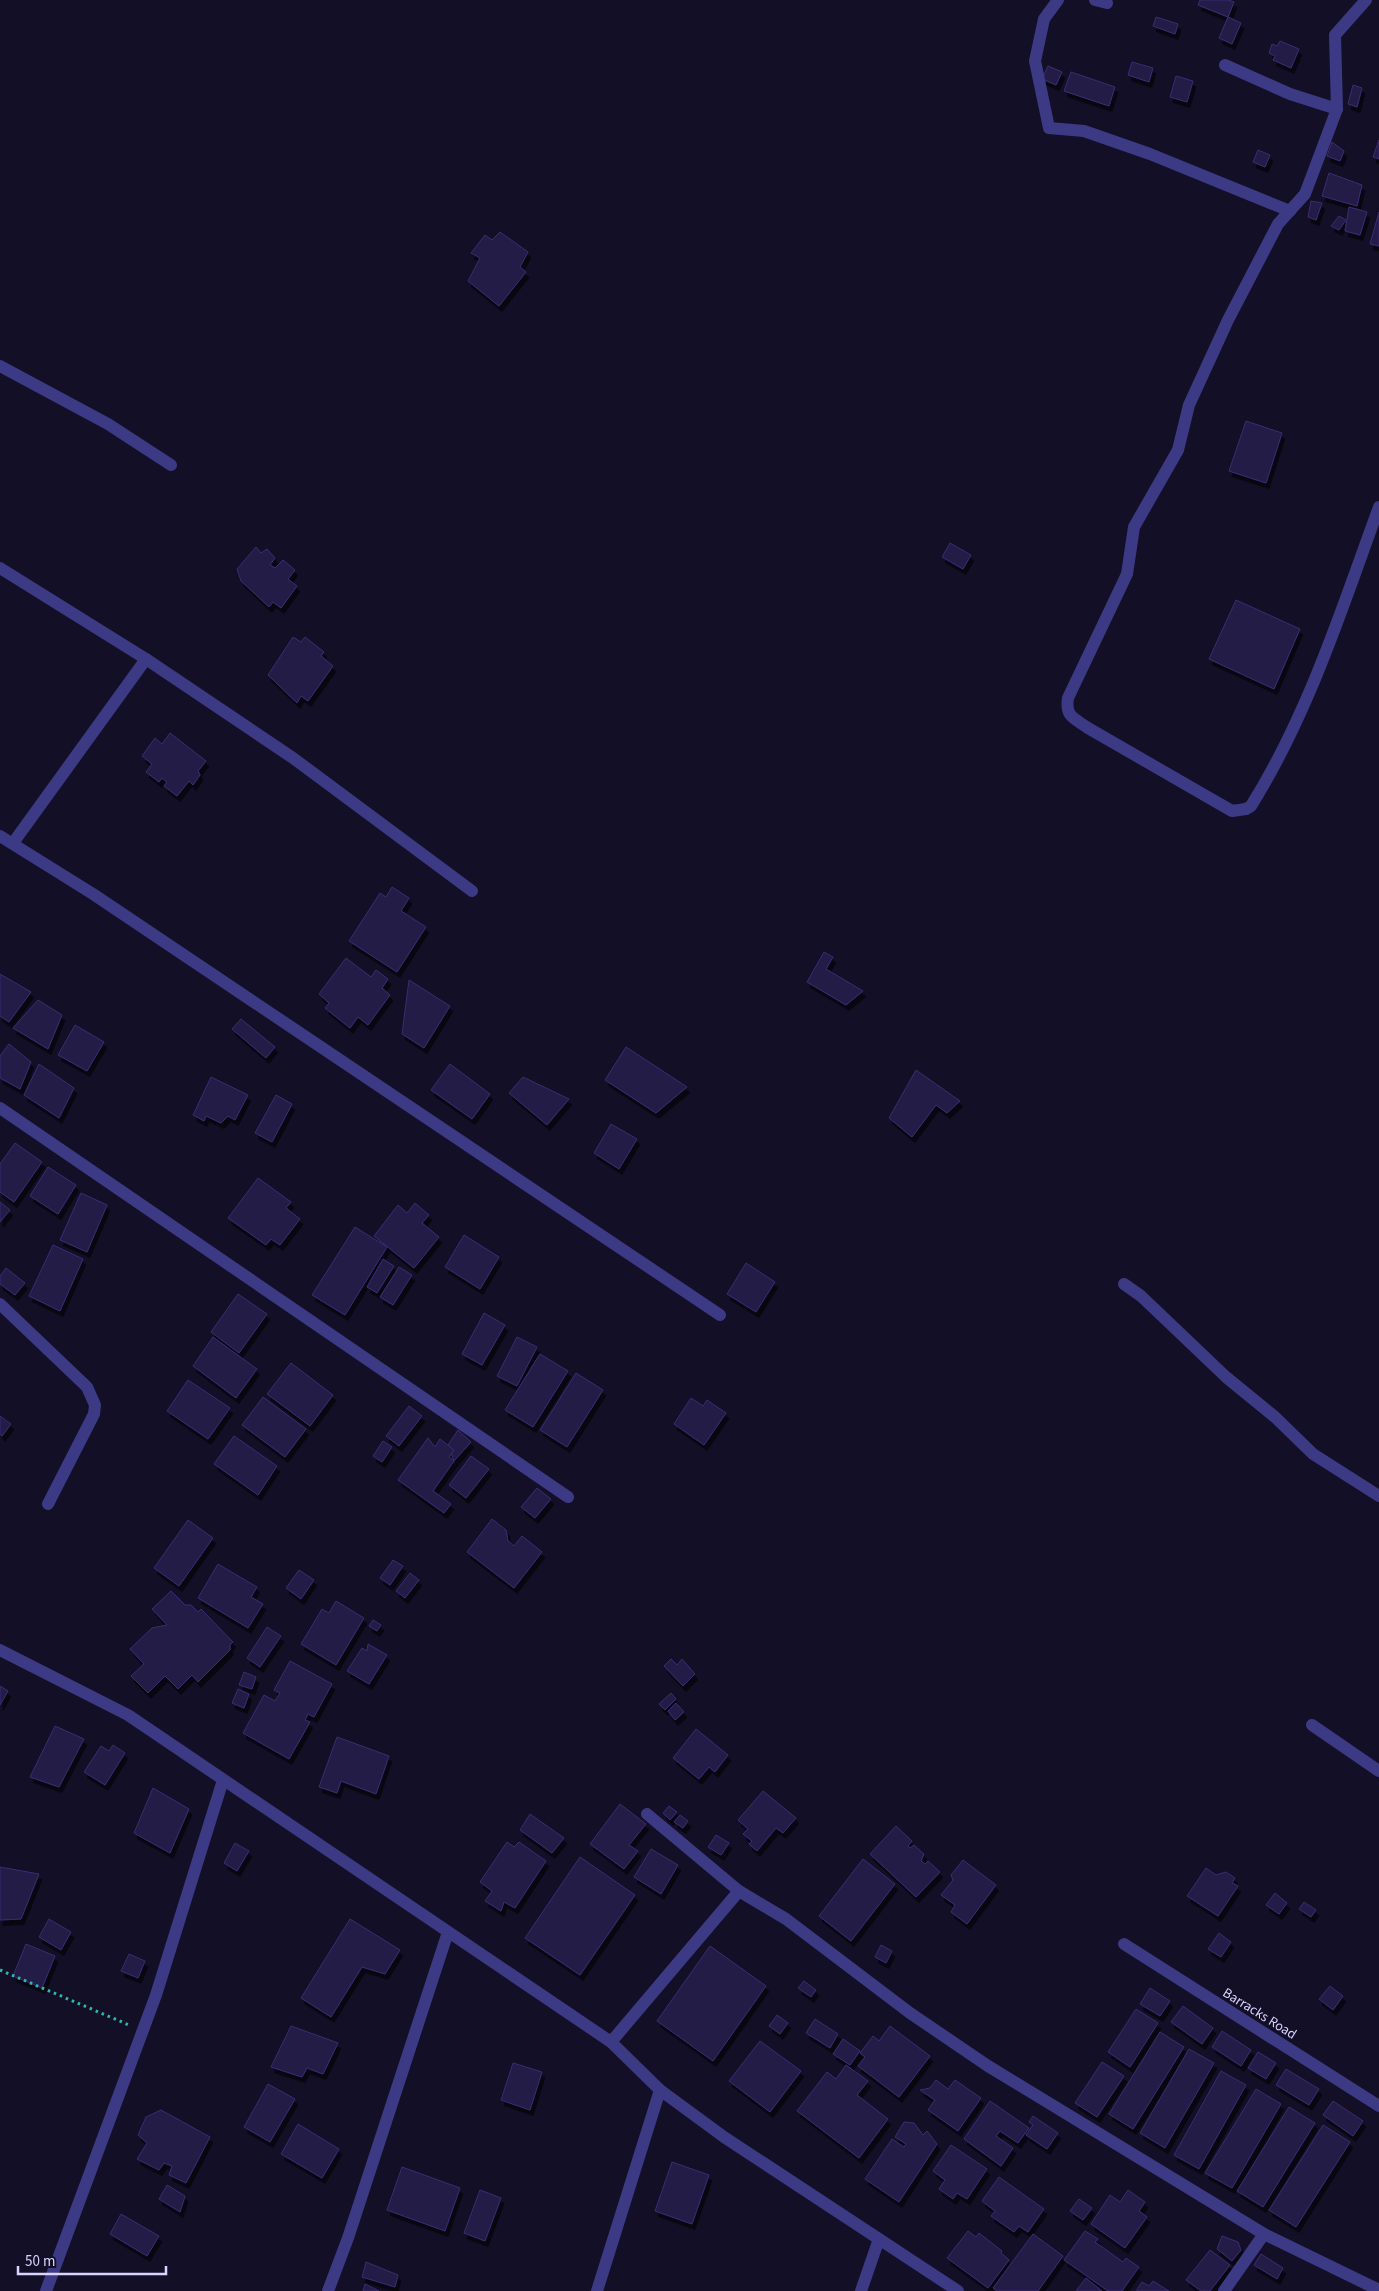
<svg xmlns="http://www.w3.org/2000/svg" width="1379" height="2291" font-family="'Source Sans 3',sans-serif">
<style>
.building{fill:#241b47;stroke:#3b2d73;filter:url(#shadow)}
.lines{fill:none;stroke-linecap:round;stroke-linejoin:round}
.path{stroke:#2fb8b0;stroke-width:3;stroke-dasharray:2.5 4;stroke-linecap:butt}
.street{stroke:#3d3a85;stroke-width:12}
.labels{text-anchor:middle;stroke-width:5;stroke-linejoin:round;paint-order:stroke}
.street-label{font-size:14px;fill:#d9d4ff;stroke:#130f26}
</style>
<defs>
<filter id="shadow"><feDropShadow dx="3" dy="5.5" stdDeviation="0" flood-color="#0009"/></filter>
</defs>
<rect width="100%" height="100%" fill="#130f26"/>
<g class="building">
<polygon points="1200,0 1228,0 1234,2 1228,17 1198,5"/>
<polygon points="1156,17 1178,24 1175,34 1153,26"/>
<polygon points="1228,17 1241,23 1232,44 1219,38"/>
<polygon points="1280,41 1299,49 1291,68 1273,60 1275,56 1269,53 1272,44 1277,46"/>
<polygon points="1132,62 1153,68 1149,82 1128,75"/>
<polygon points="1048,66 1062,72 1056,85 1042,79"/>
<polygon points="1071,72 1115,87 1109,106 1064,91"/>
<polygon points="1176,76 1193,81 1187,102 1170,97"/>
<polygon points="1353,85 1362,88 1357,107 1348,104"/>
<polygon points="1379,140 1379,159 1373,157"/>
<polygon points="1332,142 1344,151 1340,161 1327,156"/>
<polygon points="1258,150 1270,155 1265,167 1253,162"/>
<polygon points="1329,173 1362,185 1357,206 1322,196"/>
<polygon points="1311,201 1322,203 1316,220 1308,217"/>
<polygon points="1349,207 1367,212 1360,235 1345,231"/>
<polygon points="1379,212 1379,246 1370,244"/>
<polygon points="1339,216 1346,220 1339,230 1331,226"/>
<polygon points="500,232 528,252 520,267 526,272 499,306 468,281 480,258 471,253 485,235 492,240"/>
<polygon points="1246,421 1282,433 1266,483 1229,471"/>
<polygon points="950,543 971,555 963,569 942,557"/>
<polygon points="256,547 261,553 267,549 275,558 270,565 275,568 283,560 295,570 288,579 297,586 281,608 273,602 269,607 241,581 237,569"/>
<polygon points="1236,600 1300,629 1274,689 1209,659"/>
<polygon points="293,637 301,642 305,637 324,652 321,656 333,666 308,701 301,696 297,703 268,675"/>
<polygon points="170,733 206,761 198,771 200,775 193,785 189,781 177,796 164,786 167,782 162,778 159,782 146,772 152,764 142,756 155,738 162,744"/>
<polygon points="392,887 409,898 401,911 426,927 397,972 349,941 380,893 386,897"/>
<polygon points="824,952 833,957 826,969 863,991 846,1005 807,982"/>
<polygon points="346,958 371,977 376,970 388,979 382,988 390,995 368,1025 358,1017 350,1028 325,1008 329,1003 319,994"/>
<polygon points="0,974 31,992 9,1022 0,1016"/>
<polygon points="409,980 450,1006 424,1048 402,1034"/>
<polygon points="38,1000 62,1015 48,1049 13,1028"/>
<polygon points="241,1019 275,1047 266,1058 232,1029"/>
<polygon points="75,1025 104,1042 87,1071 58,1055"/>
<polygon points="9,1044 31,1062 20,1089 0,1078 0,1056"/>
<polygon points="626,1047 687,1087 656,1113 605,1080"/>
<polygon points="39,1064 74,1088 59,1118 24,1095"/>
<polygon points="450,1064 490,1094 472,1119 431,1090"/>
<polygon points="916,1070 960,1101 947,1113 936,1105 912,1137 889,1118"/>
<polygon points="211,1077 248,1095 235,1120 228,1116 221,1123 206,1116 204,1121 193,1115"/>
<polygon points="523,1077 569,1099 547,1125 509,1093"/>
<polygon points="276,1095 292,1104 272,1142 255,1133"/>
<polygon points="611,1124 637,1139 619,1169 594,1153"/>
<polygon points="15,1143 42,1162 14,1202 0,1192 0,1164"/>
<polygon points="48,1167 76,1185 58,1214 30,1196"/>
<polygon points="258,1178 291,1202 286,1208 300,1219 280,1245 271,1239 266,1245 228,1218"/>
<polygon points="81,1193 107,1205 87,1252 60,1240"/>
<polygon points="0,1202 10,1210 0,1222"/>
<polygon points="415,1203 429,1215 422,1223 439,1237 414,1268 374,1236 398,1205 407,1213"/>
<polygon points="355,1227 387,1247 345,1315 312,1295"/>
<polygon points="464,1235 499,1257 480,1289 445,1267"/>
<polygon points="53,1245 83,1259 60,1311 29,1296"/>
<polygon points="383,1259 394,1266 377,1293 367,1287"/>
<polygon points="746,1263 775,1282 756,1312 727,1294"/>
<polygon points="399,1267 412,1275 393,1305 380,1297"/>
<polygon points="6,1268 25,1283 15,1295 0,1284 0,1276"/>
<polygon points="238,1294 267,1314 239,1353 211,1332"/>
<polygon points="484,1313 505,1325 482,1365 462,1354"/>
<polygon points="213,1337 257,1369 236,1398 193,1366"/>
<polygon points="517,1337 537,1347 517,1386 497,1376"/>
<polygon points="540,1354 568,1371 533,1427 505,1410"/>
<polygon points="291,1363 333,1395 310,1426 267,1394"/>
<polygon points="576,1373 603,1390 567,1447 540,1430"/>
<polygon points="188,1380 230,1408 208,1439 167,1411"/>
<polygon points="263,1397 306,1429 285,1457 242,1425"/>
<polygon points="691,1398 703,1406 707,1400 726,1413 704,1445 674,1424"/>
<polygon points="409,1406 422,1416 399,1446 386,1436"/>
<polygon points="0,1416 11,1424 2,1436 0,1434"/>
<polygon points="458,1430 471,1442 454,1461 448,1445"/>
<polygon points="234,1436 277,1466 258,1495 214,1464"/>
<polygon points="428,1438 435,1447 440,1439 454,1450 449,1457 454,1461 433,1491 451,1504 444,1513 398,1480"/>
<polygon points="383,1441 392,1447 382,1462 373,1456"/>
<polygon points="471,1456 489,1469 466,1498 449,1485"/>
<polygon points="537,1488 551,1499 535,1518 521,1507"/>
<polygon points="492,1519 506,1530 508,1541 514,1546 522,1536 542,1552 514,1588 467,1552"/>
<polygon points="188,1520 213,1538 179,1586 154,1568"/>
<polygon points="393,1560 403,1566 390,1585 380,1578"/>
<polygon points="218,1564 257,1587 251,1597 263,1604 248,1628 198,1598"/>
<polygon points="299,1570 314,1580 301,1599 286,1588"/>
<polygon points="410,1573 419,1580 405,1598 396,1591"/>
<polygon points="171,1591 185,1605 191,1605 198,1612 201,1609 233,1642 230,1645 230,1650 198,1682 192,1675 178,1689 165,1676 148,1693 131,1676 144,1664 130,1649 152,1628 167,1625 152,1609"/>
<polygon points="336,1601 364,1618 336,1665 301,1644 322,1609 329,1613"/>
<polygon points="373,1620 381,1625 377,1631 369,1626"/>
<polygon points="267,1627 281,1636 260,1667 247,1658"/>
<polygon points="368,1644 387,1655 369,1684 347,1671 362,1648 367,1651"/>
<polygon points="671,1659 677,1665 682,1659 695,1674 683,1686 664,1666"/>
<polygon points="290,1661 332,1684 314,1717 308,1714 305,1720 310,1722 289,1759 243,1733 264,1695 275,1701 280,1693 274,1690"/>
<polygon points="244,1672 256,1677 252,1689 239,1685"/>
<polygon points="0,1686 8,1691 0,1705"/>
<polygon points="238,1689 249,1694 244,1708 232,1703"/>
<polygon points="671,1693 676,1699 665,1710 659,1704"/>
<polygon points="676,1703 684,1712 675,1720 668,1711"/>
<polygon points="55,1726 84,1739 59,1787 30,1777"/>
<polygon points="696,1729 728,1755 715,1772 709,1767 699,1779 673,1758"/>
<polygon points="337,1737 389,1756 376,1794 341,1781 337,1793 319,1787"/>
<polygon points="113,1745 125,1753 105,1785 84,1772 101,1746 109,1751"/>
<polygon points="153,1788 189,1809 170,1853 134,1833"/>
<polygon points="763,1791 796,1818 783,1833 776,1828 757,1851 749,1844 752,1841 743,1834 748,1829 738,1820"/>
<polygon points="620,1804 646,1824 629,1845 638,1851 624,1869 590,1844"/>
<polygon points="669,1806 677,1812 670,1820 663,1813"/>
<polygon points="530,1814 564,1838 552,1853 520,1830"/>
<polygon points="680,1815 688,1821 683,1828 674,1822"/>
<polygon points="896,1826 912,1841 908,1846 910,1848 914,1845 924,1854 921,1861 925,1864 928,1861 940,1872 916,1897 870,1854"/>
<polygon points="716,1835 729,1843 721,1855 708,1847"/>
<polygon points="507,1842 514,1847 519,1842 546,1861 515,1908 504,1902 501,1911 485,1901 492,1891 480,1882"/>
<polygon points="235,1843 249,1851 237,1871 224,1863"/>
<polygon points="651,1849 678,1865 661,1894 634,1877"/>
<polygon points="580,1857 635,1895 580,1975 525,1938"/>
<polygon points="863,1859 895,1884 851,1941 819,1916"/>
<polygon points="963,1860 996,1885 967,1924 951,1912 955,1905 941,1895 953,1880 951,1875"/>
<polygon points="0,1867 39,1874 21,1919 0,1920"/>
<polygon points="1206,1868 1216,1875 1226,1872 1235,1878 1232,1883 1238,1886 1218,1916 1187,1896"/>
<polygon points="1275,1893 1287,1903 1279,1914 1266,1905"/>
<polygon points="1304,1902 1316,1910 1311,1917 1299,1909"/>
<polygon points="49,1919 71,1932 61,1950 39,1937"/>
<polygon points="350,1919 400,1950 385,1974 362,1967 331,2017 301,1998"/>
<polygon points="1219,1933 1231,1942 1221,1957 1208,1949"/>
<polygon points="26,1944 55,1956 42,1988 13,1976"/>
<polygon points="881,1945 892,1951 886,1963 875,1957"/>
<polygon points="710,1946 766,1986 713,2061 657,2021"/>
<polygon points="129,1954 145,1961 138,1978 121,1971"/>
<polygon points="804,1981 816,1990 811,1997 798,1988"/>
<polygon points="1330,1986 1343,1996 1333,2010 1319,1999"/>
<polygon points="1150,1988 1170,2001 1160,2016 1140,2004"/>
<polygon points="1183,2006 1213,2028 1202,2044 1171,2022"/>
<polygon points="1136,2009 1158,2023 1130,2067 1108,2052"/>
<polygon points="777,2015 788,2023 780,2034 769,2026"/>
<polygon points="815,2019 838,2034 830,2048 806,2033"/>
<polygon points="291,2026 338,2043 323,2074 307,2068 302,2077 271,2067"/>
<polygon points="890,2026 930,2056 899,2097 858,2066 865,2057 860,2053 873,2036 879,2041"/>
<polygon points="1222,2031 1251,2050 1241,2066 1212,2047"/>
<polygon points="1160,2032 1184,2047 1133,2129 1109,2114"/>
<polygon points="843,2039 860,2051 850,2065 833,2054"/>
<polygon points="760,2041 801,2071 770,2112 729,2081"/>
<polygon points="1189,2049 1214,2063 1165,2148 1140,2133"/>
<polygon points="1258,2052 1276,2063 1266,2079 1248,2068"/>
<polygon points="1102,2062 1124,2076 1097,2117 1075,2103"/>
<polygon points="513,2063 542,2072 530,2110 501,2100"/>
<polygon points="846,2065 868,2081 857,2095 888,2119 859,2158 797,2111 827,2072 836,2079"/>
<polygon points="1286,2069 1319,2089 1309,2105 1276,2085"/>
<polygon points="1221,2071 1246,2085 1199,2169 1174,2155"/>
<polygon points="936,2080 948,2089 955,2080 981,2098 958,2131 928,2110 935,2100 920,2090 930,2088"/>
<polygon points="268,2084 295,2099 270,2142 244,2127"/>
<polygon points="1256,2089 1281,2104 1232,2188 1205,2173"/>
<polygon points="990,2101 1029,2128 1018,2143 1000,2131 996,2136 1013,2148 1001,2166 964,2139"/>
<polygon points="1333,2101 1363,2121 1353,2136 1323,2115"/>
<polygon points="1289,2107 1315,2123 1263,2207 1237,2191"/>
<polygon points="161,2110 210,2137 186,2183 169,2175 172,2166 164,2163 159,2170 137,2159 147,2143 138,2135 146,2117"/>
<polygon points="1033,2116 1058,2133 1047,2149 1026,2135 1033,2125 1029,2122"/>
<polygon points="904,2122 914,2123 923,2135 927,2131 937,2144 899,2202 865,2179 892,2139 904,2147 906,2144 895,2137"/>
<polygon points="298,2124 339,2149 322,2178 281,2154"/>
<polygon points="1323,2125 1350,2142 1296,2227 1269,2210"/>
<polygon points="951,2145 987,2169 967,2199 957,2193 953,2199 939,2189 945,2180 933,2171"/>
<polygon points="672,2162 709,2175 692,2224 655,2211"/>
<polygon points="402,2167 460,2188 445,2231 387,2210"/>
<polygon points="999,2177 1044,2209 1028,2232 1019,2226 1014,2232 991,2216 995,2211 982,2201"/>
<polygon points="167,2185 185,2196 180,2212 159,2199"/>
<polygon points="480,2190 501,2198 485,2241 464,2233"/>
<polygon points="1128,2190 1145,2202 1139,2211 1147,2217 1125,2248 1091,2224 1110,2195 1120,2202"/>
<polygon points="1079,2199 1092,2208 1083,2220 1070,2211"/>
<polygon points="121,2214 159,2236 147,2256 110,2234"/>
<polygon points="968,2231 976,2237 979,2233 1002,2251 1001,2253 1009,2260 988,2288 947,2258"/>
<polygon points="1085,2231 1098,2239 1095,2242 1123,2262 1126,2258 1139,2267 1122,2291 1108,2291 1064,2260"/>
<polygon points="1033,2234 1063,2256 1038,2291 997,2291 993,2288"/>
<polygon points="1222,2236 1238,2242 1241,2250 1232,2261 1217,2249"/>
<polygon points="1210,2250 1230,2265 1210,2291 1201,2291 1186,2280"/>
<polygon points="1261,2254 1283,2268 1277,2279 1254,2265"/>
<polygon points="366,2262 398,2275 395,2287 362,2277"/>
<polygon points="1086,2278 1102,2291 1076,2291"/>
<polygon points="1153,2281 1169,2291 1136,2291 1142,2282 1149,2286"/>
<polygon points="365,2284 379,2291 363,2291"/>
</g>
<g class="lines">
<polyline class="path" points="0,1970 129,2025"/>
<g class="street">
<polyline points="1058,0 1044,19 1035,61 1049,128 1084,131 1150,154 1290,211"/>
<polyline points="1095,0 1107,3"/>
<path d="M1366 0 1335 35 1337 109 1305 194 1278 224 1228 320 1189 405 1178 450 1134 527 1127 574 1068 698C1065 717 1074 718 1088 728L1232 811 1246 809 1251 806C1309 713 1342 608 1379 507"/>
<polyline points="1225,65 1290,94 1337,109"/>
<polyline points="0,366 108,424 171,465"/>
<polyline points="0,568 146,659 293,758 472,891"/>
<polyline points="0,836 93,894 720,1315"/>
<polyline points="13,843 146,659"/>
<polyline points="0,1108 568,1497"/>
<polyline points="1124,1284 1141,1296 1226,1377 1275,1417 1313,1454 1379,1496"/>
<polyline points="0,1304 87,1387 95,1405 94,1414 48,1504"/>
<polyline points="0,1650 128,1715 611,2042 660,2090 724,2137 958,2291"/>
<polyline points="1312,1725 1379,1771"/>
<polyline points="647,1814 739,1891 786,1919 910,2013 988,2066 1264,2234 1379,2290"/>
<polyline points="1124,1944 1379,2106"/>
<polyline points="611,2042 739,1891"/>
<polyline points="46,2291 156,1995 223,1780"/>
<polyline points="328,2291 348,2238 448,1932"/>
<polyline points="597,2291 660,2090"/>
<polyline points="861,2291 879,2239"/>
<polyline points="1224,2291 1264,2234"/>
</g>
</g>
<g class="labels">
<g class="street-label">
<text transform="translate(1260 2013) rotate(32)" y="5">Barracks Road</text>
</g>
</g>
<path d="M18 2266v8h148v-8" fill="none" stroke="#d9d4ff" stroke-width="2.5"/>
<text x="25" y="2266" font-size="15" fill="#d9d4ff" stroke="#130f26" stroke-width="4" paint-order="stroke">50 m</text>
</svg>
